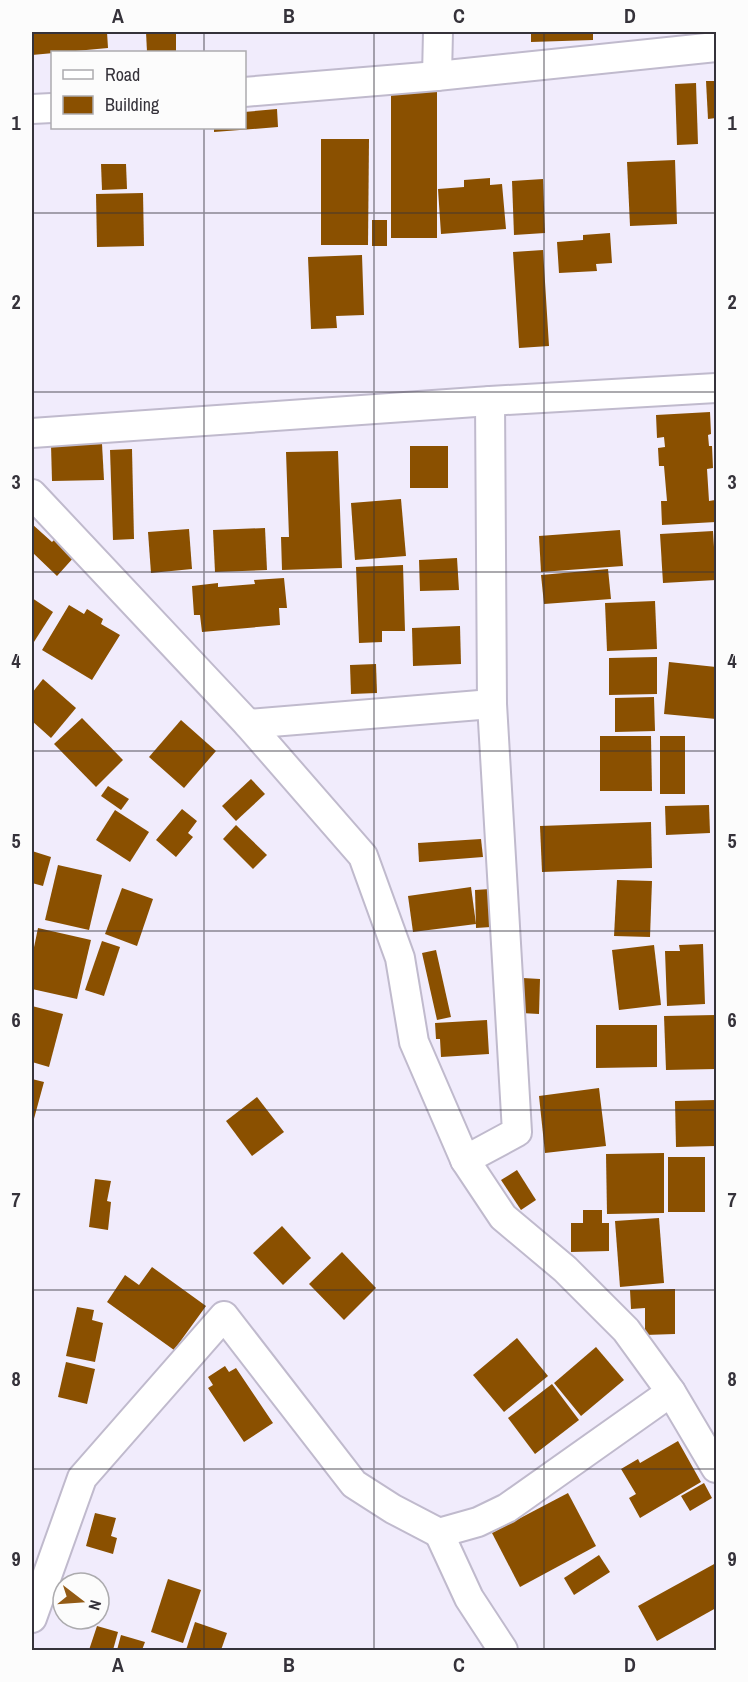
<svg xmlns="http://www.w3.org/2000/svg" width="748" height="1682" font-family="'Archivo Narrow',sans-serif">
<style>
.building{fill:#8a5000}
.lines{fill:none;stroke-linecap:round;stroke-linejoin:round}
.minor-casing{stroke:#c0bacd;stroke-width:32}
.minor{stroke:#fff;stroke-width:28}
.grid{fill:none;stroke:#35323a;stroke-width:1.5;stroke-opacity:0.55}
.neatline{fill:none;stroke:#35323a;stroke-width:2}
.grid-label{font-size:20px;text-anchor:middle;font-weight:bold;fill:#35323a}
</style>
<rect width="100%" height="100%" fill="#f1ecfc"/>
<g class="building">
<polygon points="32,32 107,32 108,48 32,55"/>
<polygon points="146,32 176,32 176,52 147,52"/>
<polygon points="531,32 593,32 593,40 531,42"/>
<polygon points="706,81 716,81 716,118 708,119"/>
<polygon points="696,83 698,144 677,145 675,84"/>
<rect x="391" y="92" width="46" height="146"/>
<polygon points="277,109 278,127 214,132 214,128 244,128 244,112"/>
<polygon points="321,139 369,139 368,245 321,245"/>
<polygon points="675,160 677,224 630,226 627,162"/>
<polygon points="101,164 126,164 127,189 102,190"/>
<polygon points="490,178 490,185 502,184 506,229 441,234 438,189 464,187 464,180"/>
<polygon points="543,179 545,233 514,235 512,181"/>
<polygon points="143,193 144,246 97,247 96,194"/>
<rect x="372" y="220" width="15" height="26"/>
<polygon points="610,233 612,263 596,264 597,271 559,273 557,242 583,240 583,235"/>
<polygon points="543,250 549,346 519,348 513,252"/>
<polygon points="362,255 364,315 336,316 337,328 311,329 308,257"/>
<polygon points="710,412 711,434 708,435 709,446 712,446 713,468 707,469 709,501 715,500 716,522 662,525 661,501 667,501 664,466 659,466 658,448 665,447 664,437 657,438 656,415"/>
<polygon points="102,444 104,480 52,481 51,445"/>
<rect x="410" y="446" width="38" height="42"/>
<polygon points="132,449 134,539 113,540 110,450"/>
<polygon points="338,451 342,568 282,570 281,537 289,537 286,452"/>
<polygon points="401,499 406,556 355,560 351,503"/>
<polygon points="32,524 52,542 56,538 75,556 57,576 32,552"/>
<polygon points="265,528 267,570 215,572 213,530"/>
<polygon points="189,529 192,569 151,573 148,532"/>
<polygon points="620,530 623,566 541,572 539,536"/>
<polygon points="713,531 716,580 663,583 660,534"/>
<polygon points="457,558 459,590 420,591 419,560"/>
<polygon points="403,565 405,631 382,631 382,642 359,643 356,567"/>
<polygon points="608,569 611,599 544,604 541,575"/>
<polygon points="284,578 287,608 279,608 280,625 202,632 200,615 194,615 192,586 218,583 218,587 255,584 254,580"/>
<polygon points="32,598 53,612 32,645"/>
<polygon points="655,601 657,649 607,651 605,603"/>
<polygon points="69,605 84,614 87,609 103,619 101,624 120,635 92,680 42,650"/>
<polygon points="460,626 461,664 413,666 412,628"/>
<polygon points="657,657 657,694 609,695 609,658"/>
<polygon points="669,662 716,667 716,719 664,714"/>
<polygon points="376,664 377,693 351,694 350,665"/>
<polygon points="43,679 76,708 51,738 32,721 32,693"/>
<polygon points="654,697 655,731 615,732 615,698"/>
<polygon points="82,718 123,760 96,787 54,744"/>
<polygon points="181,720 216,751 184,788 149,757"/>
<polygon points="600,736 651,736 652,791 600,791"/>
<rect x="660" y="736" width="25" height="58"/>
<polygon points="251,779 265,794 236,821 222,806"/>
<polygon points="108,786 129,799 121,810 101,796"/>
<polygon points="709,805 710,833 666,835 665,806"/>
<polygon points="182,809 197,821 188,833 193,837 176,857 156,840"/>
<polygon points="115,810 149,832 130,862 96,840"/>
<polygon points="651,822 652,868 542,872 540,826"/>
<polygon points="236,825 267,855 253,869 223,839"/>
<polygon points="481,839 483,857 419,862 418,843"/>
<polygon points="32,851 51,857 43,886 32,883"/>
<polygon points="58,865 102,875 89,930 45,920"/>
<polygon points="617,880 652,881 650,937 614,936"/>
<polygon points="471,887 476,924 413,932 408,896"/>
<polygon points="122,888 153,899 137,946 105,934"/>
<polygon points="490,889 491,927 476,928 475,890"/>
<polygon points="38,928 91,940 77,999 32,989 32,957"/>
<polygon points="102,941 120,947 104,996 85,990"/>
<polygon points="703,944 705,1004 667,1006 665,951 680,951 679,945"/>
<polygon points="654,945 661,1005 619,1010 612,950"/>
<polygon points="436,950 451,1017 437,1020 422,953"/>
<polygon points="523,978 540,979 539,1014 521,1013"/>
<polygon points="32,1006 63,1014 49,1067 32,1062"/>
<polygon points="716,1015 716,1069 666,1070 664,1016"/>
<polygon points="487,1020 489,1054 441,1057 440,1039 436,1039 435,1023"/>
<polygon points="596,1025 657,1025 657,1067 596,1068"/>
<polygon points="32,1079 44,1082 32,1126"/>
<polygon points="599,1088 606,1146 545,1153 539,1096"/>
<polygon points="257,1097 284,1132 252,1156 226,1121"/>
<polygon points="716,1100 716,1146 676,1147 675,1101"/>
<polygon points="664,1153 664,1213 607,1214 606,1154"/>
<rect x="668" y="1157" width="37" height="55"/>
<polygon points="517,1170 536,1200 521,1210 501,1180"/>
<polygon points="95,1179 111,1181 107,1201 111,1202 108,1230 89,1227"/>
<polygon points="583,1210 602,1210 602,1223 609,1223 609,1251 571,1252 571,1223 583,1223"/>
<polygon points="659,1218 664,1283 620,1287 615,1221"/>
<polygon points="282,1226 311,1258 283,1285 253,1253"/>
<polygon points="342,1252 376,1288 344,1320 309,1284"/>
<polygon points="152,1267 206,1306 174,1350 107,1302 125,1275 139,1285"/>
<polygon points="675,1289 675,1334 645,1335 645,1308 631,1309 630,1290"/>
<polygon points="77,1307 94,1310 92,1320 103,1323 95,1362 66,1356"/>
<polygon points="517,1338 548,1376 504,1412 473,1375"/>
<polygon points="596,1347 624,1380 581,1416 554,1383"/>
<polygon points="66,1362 95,1369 87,1404 58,1397"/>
<polygon points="225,1366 229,1372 236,1368 273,1423 244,1442 208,1388 213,1385 208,1377"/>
<polygon points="552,1384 579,1420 535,1454 508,1418"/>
<polygon points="678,1441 701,1482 640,1518 629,1498 636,1494 621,1469 638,1459 640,1463"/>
<polygon points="704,1483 712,1498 690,1511 681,1496"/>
<polygon points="568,1493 596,1546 520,1587 492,1533"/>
<polygon points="95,1513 116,1518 111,1536 117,1538 113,1554 86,1546"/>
<polygon points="599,1555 610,1572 574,1595 564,1578"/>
<polygon points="716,1563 716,1608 657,1641 638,1606"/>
<polygon points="168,1579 201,1590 183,1643 151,1632"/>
<polygon points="195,1622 227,1633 221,1650 186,1650"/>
<polygon points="97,1626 118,1632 113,1650 89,1650"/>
<polygon points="121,1635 145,1642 142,1650 117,1650"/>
</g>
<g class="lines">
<g class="minor-casing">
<g id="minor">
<polyline points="437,76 438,32"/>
<polyline points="244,92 437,76 716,47"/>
<polyline points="32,109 52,108"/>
<polyline points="32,433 490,401 716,388"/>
<polyline points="32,494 248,724 363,856 400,958 414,1042 465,1160 503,1217 565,1269 626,1330 671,1392 716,1468"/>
<polyline points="248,724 492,704"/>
<polyline points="465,1160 517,1132 492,704 490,401"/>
<polyline points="439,1533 469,1598 503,1650"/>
<polyline points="32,1618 82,1478 224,1316 354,1484 393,1509 439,1533 478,1522 507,1508 671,1392"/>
</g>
</g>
<use href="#minor" class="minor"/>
</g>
<path class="grid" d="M204 32V52M374 32V1650M544 32V1650M204 128V1650M32 213H716M32 392H716M32 572H716M32 751H716M32 931H716M32 1110H716M32 1290H716M32 1469H716"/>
<rect width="748" height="1682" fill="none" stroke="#fcfcfc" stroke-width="66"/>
<rect x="51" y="51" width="195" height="78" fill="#fcfcfc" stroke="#acabae" stroke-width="1.5"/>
<rect x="63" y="70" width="30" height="9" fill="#ffffff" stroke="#acabae" stroke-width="1.5"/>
<text x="105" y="81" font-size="18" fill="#35323a">Road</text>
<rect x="63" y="96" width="30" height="18" fill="#8a5000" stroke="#acabae" stroke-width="1.5"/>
<text x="105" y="111" font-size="18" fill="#35323a">Building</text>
<g transform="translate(81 1601) rotate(107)"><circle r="28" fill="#fcfcfc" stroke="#acabae" stroke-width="1.5"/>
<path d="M0-4.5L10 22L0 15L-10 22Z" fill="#935b15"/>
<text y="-9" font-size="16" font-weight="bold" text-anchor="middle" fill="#35323a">N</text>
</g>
<rect x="33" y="33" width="682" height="1616" class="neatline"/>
<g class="grid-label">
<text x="118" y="23">A</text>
<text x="289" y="23">B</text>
<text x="459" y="23">C</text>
<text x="630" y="23">D</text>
<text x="16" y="130">1</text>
<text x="732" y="130">1</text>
<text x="16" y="309">2</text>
<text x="732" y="309">2</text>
<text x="16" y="489">3</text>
<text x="732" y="489">3</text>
<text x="16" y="668">4</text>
<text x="732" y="668">4</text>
<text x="16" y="848">5</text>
<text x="732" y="848">5</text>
<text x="16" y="1027">6</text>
<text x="732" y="1027">6</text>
<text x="16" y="1207">7</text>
<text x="732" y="1207">7</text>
<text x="16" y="1386">8</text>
<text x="732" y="1386">8</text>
<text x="16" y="1566">9</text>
<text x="732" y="1566">9</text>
<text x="118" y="1672">A</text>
<text x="289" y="1672">B</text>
<text x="459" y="1672">C</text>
<text x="630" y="1672">D</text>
</g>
</svg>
